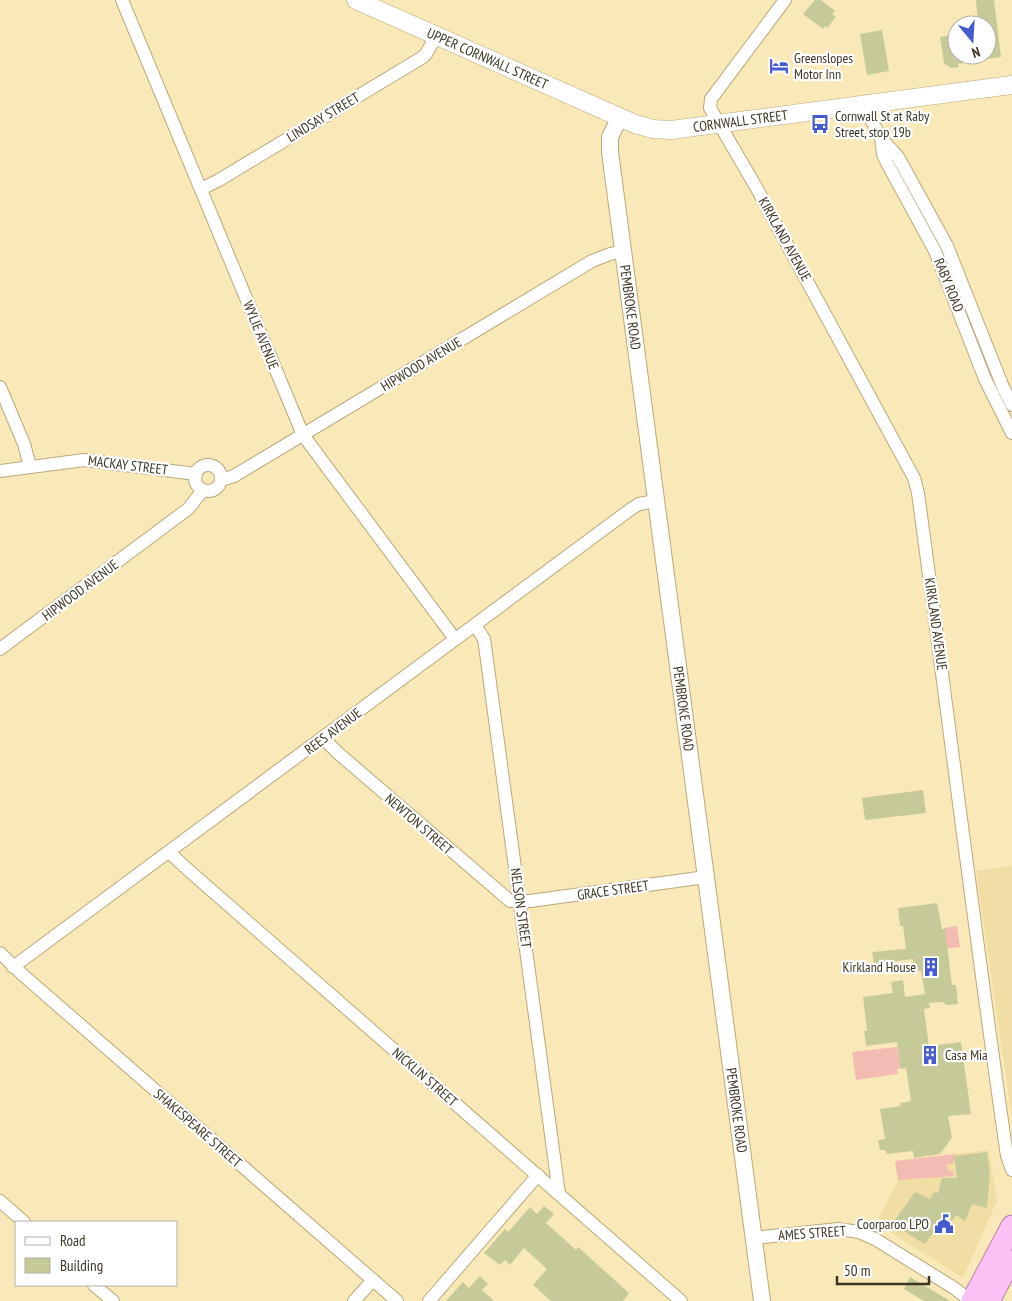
<svg xmlns="http://www.w3.org/2000/svg" width="1012" height="1301" font-family="'PT Sans Narrow',sans-serif">
<style>
.built{fill:#f1dea5}
.green{fill:#f3bcb2}
.building{fill:#c6ca99}
.lines{fill:none;stroke-linecap:round;stroke-linejoin:round}
.minor-casing{stroke:#b9a97a;stroke-width:14}
.tertiary-casing{stroke:#b9a97a;stroke-width:18}
.secondary-casing{stroke:#b9a97a;stroke-width:19}
.trunk-casing{stroke:#b885a9;stroke-width:23}
.minor{stroke:#fff;stroke-width:12}
.tertiary{stroke:#fff;stroke-width:16}
.secondary{stroke:#fff;stroke-width:18}
.trunk{stroke:#fbc0f4;stroke-width:21}
.labels{text-anchor:middle;stroke-width:4.5;stroke-linejoin:round;paint-order:stroke}
.poi-label{font-size:14px;fill:#3d3623;stroke:#fff;text-anchor:start}
.street-label{font-size:14px;fill:#3d3623;stroke:#fff}
</style>
<rect width="100%" height="100%" fill="#fae9b8"/>
<g class="built">
<polygon points="1012,866 1012,1119 976,871"/>
<polygon points="989,1150 997,1201 963,1278 876,1223 898,1180 895,1161"/>
</g>
<g class="green">
<polygon points="957,926 960,947 944,949 946,936 944,928"/>
<polygon points="897,1047 900,1067 897,1070 898,1074 856,1080 852,1052"/>
<polygon points="955,1154 955,1160 952,1164 947,1164 948,1171 953,1171 954,1176 898,1180 895,1161"/>
</g>
<g class="building">
<polygon points="815,0 821,0 835,11 832,14 836,17 827,28 825,26 823,29 803,14"/>
<polygon points="976,0 994,0 1001,57 987,59 987,25 978,25"/>
<polygon points="882,30 889,71 867,75 860,34"/>
<polygon points="953,35 953,38 957,37 957,55 977,55 977,61 958,64 959,67 951,68 944,63 940,37"/>
<polygon points="923,790 926,813 865,820 862,798"/>
<polygon points="937,903 942,929 945,929 952,985 956,985 958,1004 947,1005 942,1002 929,1003 930,1008 924,1009 929,1046 961,1042 971,1114 948,1116 952,1138 940,1154 914,1158 913,1151 887,1154 885,1150 880,1150 878,1140 885,1139 880,1109 901,1106 900,1103 911,1101 906,1068 900,1069 897,1042 866,1046 864,1031 867,1031 863,997 893,993 891,982 903,980 905,997 925,994 921,971 913,972 913,959 874,964 872,952 906,949 903,926 900,926 898,908"/>
<polygon points="987,1152 990,1174 987,1208 972,1204 965,1221 956,1215 944,1234 935,1230 925,1244 892,1224 915,1192 930,1199 934,1192 938,1193 942,1178 957,1178 954,1156"/>
<polygon points="544,1206 554,1214 546,1223 576,1250 578,1247 629,1293 623,1301 551,1301 533,1285 547,1269 524,1248 510,1265 505,1260 500,1265 484,1253 505,1229 508,1232 530,1207 537,1214"/>
<polygon points="480,1276 488,1284 482,1290 494,1301 446,1301 463,1282 469,1288"/>
<polygon points="910,1277 950,1301 924,1301 904,1289"/>
</g>
<g class="lines">
<g class="minor-casing">
<g id="minor">
<polyline points="122,0 303,435 455,639"/>
<path d="M785 0 711 99 710 108 756 187 914 478 918 493C948 714 975 935 1007 1156L1012 1170"/>
<polyline points="863,105 881,138 898,157 947,246 1003,387 1012,405"/>
<polyline points="881,138 883,154 887,163 935,251 985,379 1012,433"/>
<polyline points="201,189 219,180 423,57 426,54 436,36"/>
<polyline points="0,387 24,444 30,466"/>
<circle cx="208" cy="478" r="13"/>
<polyline points="0,471 84,460 196,474"/>
<polyline points="221,480 234,476 592,261 610,254 623,251"/>
<polyline points="475,625 484,639 486,653 559,1194"/>
<polyline points="0,649 188,509 203,490"/>
<polyline points="323,738 338,753 510,901 530,901 706,877"/>
<polyline points="169,852 186,868 681,1301"/>
<polyline points="0,953 23,975 397,1301"/>
<polyline points="13,967 631,509 639,504 656,501"/>
<polyline points="0,1201 24,1222"/>
<polyline points="754,1238 838,1229 859,1232 875,1239 954,1288 971,1301"/>
<polyline points="94,1285 113,1301"/>
<polyline points="354,1301 373,1280"/>
<polyline points="429,1301 538,1175"/>
</g>
</g>
<g class="tertiary-casing">
<g id="tertiary">
<path id="s1" d="M620 117 610 137V152L762 1301"/>
</g>
</g>
<g class="secondary-casing">
<g id="secondary">
<path id="s2" d="M356 0 635 124 653 129 671 130 1012 85"/>
</g>
</g>
<g class="trunk-casing">
<g id="trunk">
<polyline points="972,1301 1012,1226"/>
<polyline points="989,1301 1010,1261"/>
</g>
</g>
<use href="#minor" class="minor"/>
<use href="#tertiary" class="tertiary"/>
<use href="#secondary" class="secondary"/>
<use href="#trunk" class="trunk"/>
</g>
<defs>
<g id="hotel-bare" transform="scale(1.5)"><path d="M-6-4.5h1.5V1H6V5H4.5V3h-9V5H-6ZM-4 0a1.8 1.8 0 1 1 3.6 0ZM.5 0V-2.5h3Q6-2.5 6 0Z" fill="#475bd0" stroke="#fff" stroke-width="2.5" paint-order="stroke"/></g>
<g id="bus-bare" transform="scale(1.5)"><path d="M-5-6H5V4H4V6H2V4H-2V6H-4V4H-5ZM-3.5-4V0h7V-4ZM-3.5 1.2v1.5H-2V1.2ZM2 1.2v1.5H3.5V1.2Z" fill="#475bd0" stroke="#fff" stroke-width="2.5" paint-order="stroke"/></g>
<g id="building-bare" transform="scale(1.5)"><path d="M-4-6H4V6H1V3H-1V6H-4ZM-2.5-4.3h1.7v1.8h-1.7ZM.8-4.3h1.7v1.8H.8ZM-2.5-1h1.7V.8h-1.7ZM.8-1h1.7V.8H.8Z" fill="#475bd0" stroke="#fff" stroke-width="2.5" paint-order="stroke"/></g>
<g id="civic-bare" transform="scale(1.5)"><path d="M-.6-6.5H3V-4.5H.6V-3L4-1V1h2V6H-6V1h2V-1L-.6-3ZM-1.2 2.5V6h2.4V2.5Z" fill="#475bd0" stroke="#fff" stroke-width="2.5" paint-order="stroke"/></g>
</defs>
<g fill-rule="evenodd">
<use href="#hotel-bare" x="779" y="66"/>
<use href="#bus-bare" x="820" y="124"/>
<use href="#building-bare" x="931" y="967"/>
<use href="#building-bare" x="930" y="1055"/>
<use href="#civic-bare" x="944" y="1224"/>
</g>
<g class="labels">
<g class="poi-label">
<text x="794" y="63">Greenslopes<tspan x="794" dy="16">Motor Inn</tspan></text>
<text x="835" y="121">Cornwall St at Raby<tspan x="835" dy="16">Street, stop 19b</tspan></text>
<text x="916" y="972" text-anchor="end">Kirkland House</text>
<text x="945" y="1060">Casa Mia</text>
<text x="929" y="1229" text-anchor="end">Coorparoo LPO</text>
</g>
<g class="street-label">
<text dy="5" stroke="none"><textPath href="#s2" startOffset="144">UPPER CORNWALL STREET</textPath></text>
<text transform="translate(323 117) rotate(-31)" y="5">LINDSAY STREET</text>
<text dy="5" stroke="none"><textPath href="#s2" startOffset="412">CORNWALL STREET</textPath></text>
<text transform="translate(785 239) rotate(61)" y="5">KIRKLAND AVENUE</text>
<text transform="translate(949 285) rotate(68)" y="5">RABY ROAD</text>
<text dy="5" stroke="none"><textPath href="#s1" startOffset="194">PEMBROKE ROAD</textPath></text>
<text transform="translate(261 335) rotate(68)" y="5">WYLIE AVENUE</text>
<text transform="translate(421 364) rotate(-31)" y="5">HIPWOOD AVENUE</text>
<text transform="translate(128 465) rotate(7)" y="5">MACKAY STREET</text>
<text transform="translate(80 590) rotate(-37)" y="5">HIPWOOD AVENUE</text>
<text transform="translate(936 624) rotate(82)" y="5">KIRKLAND AVENUE</text>
<text dy="5" stroke="none"><textPath href="#s1" startOffset="599">PEMBROKE ROAD</textPath></text>
<text transform="translate(333 731) rotate(-37)" y="5">REES AVENUE</text>
<text transform="translate(419 824) rotate(41)" y="5">NEWTON STREET</text>
<text transform="translate(613 890) rotate(-8)" y="5">GRACE STREET</text>
<text transform="translate(521 908) rotate(82)" y="5">NELSON STREET</text>
<text transform="translate(425 1077) rotate(41)" y="5">NICKLIN STREET</text>
<text dy="5" stroke="none"><textPath href="#s1" startOffset="1004">PEMBROKE ROAD</textPath></text>
<text transform="translate(198 1128) rotate(41)" y="5">SHAKESPEARE STREET</text>
<text transform="translate(812 1233) rotate(-4)" y="5">AMES STREET</text>
</g>
</g>
<rect x="15" y="1221" width="162" height="65" fill="#ffffff" stroke="#b1afa7"/>
<rect x="25" y="1237" width="25" height="8" fill="#ffffff" stroke="#b1afa7"/>
<text x="60" y="1246" font-size="15" fill="#3d3623">Road</text>
<rect x="25" y="1258" width="25" height="15" fill="#c6ca99" stroke="#b1afa7"/>
<text x="60" y="1271" font-size="15" fill="#3d3623">Building</text>
<g transform="translate(972 40) rotate(162)"><circle r="24" fill="#ffffff" stroke="#b1afa7"/>
<path d="M0-4L9 19L0 12L-9 19Z" fill="#475bd0"/>
<text y="-8" font-size="14" font-weight="bold" text-anchor="middle" fill="#3d3623">N</text>
</g>
<path d="M837 1276v8h92v-8" fill="none" stroke="#3d3623" stroke-width="2.5"/>
<text x="844" y="1276" font-size="15" fill="#3d3623" stroke="#ffffff" stroke-width="4" paint-order="stroke">50 m</text>
</svg>
